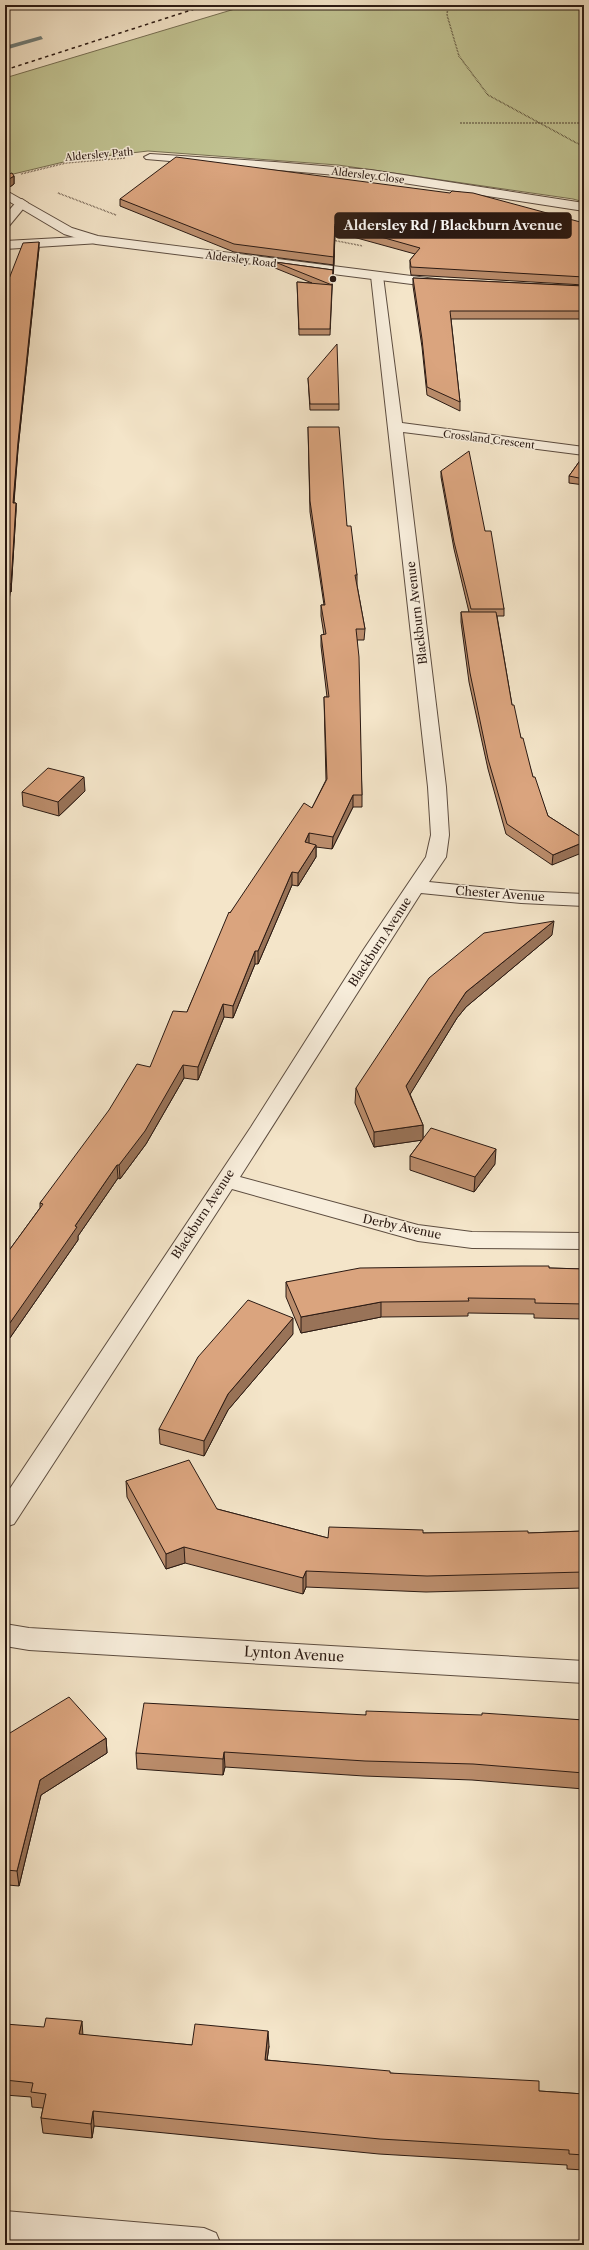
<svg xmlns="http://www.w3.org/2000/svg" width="589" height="2250" font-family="'Libre Caslon Text',serif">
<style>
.green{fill:#c1c392;stroke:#766e52}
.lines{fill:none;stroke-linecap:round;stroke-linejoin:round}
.stream{fill:#6f7c78;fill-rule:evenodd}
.minor-casing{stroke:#5d4d40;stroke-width:2}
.tertiary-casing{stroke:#5d4d40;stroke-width:2}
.path{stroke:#2b1a13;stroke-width:1.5;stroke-dasharray:0.5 1;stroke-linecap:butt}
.minor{fill:#f8eedc;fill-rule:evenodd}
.tertiary{fill:#f8eedc;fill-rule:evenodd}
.rail{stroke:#2b1a13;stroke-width:1.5;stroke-dasharray:3.5 3.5;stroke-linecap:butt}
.wall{fill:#bb8d6c;stroke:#2b1a13}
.shaded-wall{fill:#997358;stroke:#2b1a13}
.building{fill:#daa47e;stroke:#2b1a13}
.labels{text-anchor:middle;stroke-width:3;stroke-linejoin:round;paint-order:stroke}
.far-street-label{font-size:10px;fill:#2b1a13;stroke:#f8eedc}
.street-label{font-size:12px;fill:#2b1a13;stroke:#f8eedc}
.near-street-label{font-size:14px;fill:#2b1a13;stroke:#f8eedc}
.leader{fill:none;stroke:#2b1a13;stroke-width:1.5}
.callout-dot{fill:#2b1a13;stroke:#f8eedc;stroke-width:1.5}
.callout{fill:#2b1a13;stroke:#2b1a13;stroke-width:1.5}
.callout-label{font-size:13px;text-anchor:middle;font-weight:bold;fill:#fff}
</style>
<rect width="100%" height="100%" fill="#f4e5c9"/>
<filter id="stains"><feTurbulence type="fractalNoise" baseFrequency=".005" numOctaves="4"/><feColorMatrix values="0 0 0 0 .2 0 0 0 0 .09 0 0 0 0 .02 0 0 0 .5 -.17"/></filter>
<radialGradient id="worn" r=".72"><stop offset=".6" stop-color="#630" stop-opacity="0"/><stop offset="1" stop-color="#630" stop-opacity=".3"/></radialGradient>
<polygon class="green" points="248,5 584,5 584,202 573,199 338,165 148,151 72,160 5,176 5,78"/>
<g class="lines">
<polygon class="stream" points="41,36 43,39 5,50 5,46"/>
<g class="minor-casing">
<g id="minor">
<polygon points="150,154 275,162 371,170 584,203 584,211 371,178 146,159 144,157"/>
<polygon points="22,199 28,203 9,226 5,227 5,215 18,200"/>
<polygon points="96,236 102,240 100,243 5,249 5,241"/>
<polygon points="377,272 383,276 402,423 584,447 584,455 403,432 446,787 449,835 446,857 429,882 521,891 584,894 584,906 521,903 421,893 240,1177 418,1225 472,1232 584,1233 584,1249 472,1248 418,1241 232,1189 14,1524 5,1527 5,1496 251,1127 364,949 426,857 431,835 428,787 371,276"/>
<polygon points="5,1624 29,1628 584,1661 584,1683 29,1650 5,1646"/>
<polygon points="5,2211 204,2228 216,2233 221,2245 5,2243"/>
</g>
</g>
<g class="tertiary-casing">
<polygon id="tertiary" points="5,190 72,228 98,236 443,280 449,284 443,288 96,244 64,234 5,199"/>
</g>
<g class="path">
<polyline points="448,5 447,15 459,56 488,95 584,147"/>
<polyline points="460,123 584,123"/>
<polyline points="21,174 66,163 125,158"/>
<polyline points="58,193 116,215"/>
<polyline points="332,240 363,246"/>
</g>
<use href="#minor" class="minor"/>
<use href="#tertiary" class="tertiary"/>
<polyline class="rail" points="5,70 207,5"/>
</g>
<g class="wall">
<polygon points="5,175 14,176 14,184 7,189 5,189"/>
<polygon points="120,199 584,223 584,285 411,275 410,268 410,260 415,254 335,232 334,265 234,252 120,206"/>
<polygon points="39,248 18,449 14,503 16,503 16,511 11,592 10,592 7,623 5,623 5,628 5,289"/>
<polygon points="275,262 333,270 330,335 299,335 297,282 312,283 275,268"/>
<polygon points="413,278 584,286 584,319 451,319 460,402 460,411 427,395 422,347 413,286"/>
<polygon points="308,378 339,404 339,410 310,410"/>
<polygon points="308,427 347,526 357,575 357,585 365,629 364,640 357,640 362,795 362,807 353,807 332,849 316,847 316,857 298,886 292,885 258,964 255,964 233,1018 224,1017 198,1080 184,1078 146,1144 120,1179 118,1178 78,1236 78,1240 5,1345 5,1256 40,1208 40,1203 150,1067 187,1012 230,913 312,808 326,780 324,697 327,697 321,646 321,635 324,635 321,616 321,605 324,605 310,512"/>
<polygon points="584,455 584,485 569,483 569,476"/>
<polygon points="441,471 485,531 504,609 504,616 497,616 512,705 521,738 533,777 548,816 584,839 552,865 506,834 488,769 469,682 461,622 461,612 469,612 454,549 441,477"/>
<polygon points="85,791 59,816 23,806 22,792"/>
<polygon points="552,935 466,1007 457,1018 410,1094 423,1125 423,1139 495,1164 474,1192 410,1170 410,1156 422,1140 374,1147 355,1103 356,1088"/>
<polygon points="549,1268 584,1269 584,1319 534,1318 534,1314 468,1313 468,1316 381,1317 301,1333 286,1297 286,1282"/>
<polygon points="293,1334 228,1410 204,1456 160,1444 159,1429"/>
<polygon points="126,1481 217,1509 328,1538 423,1533 528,1533 584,1531 584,1588 426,1592 306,1587 303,1594 185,1563 166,1569 127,1497"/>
<polygon points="366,1715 584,1720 584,1789 472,1780 364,1776 225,1767 223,1775 137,1769 136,1753"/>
<polygon points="5,1736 106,1738 107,1753 41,1795 19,1886 8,1885 5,1899"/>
<polygon points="5,2024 83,2035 192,2045 269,2046 267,2060 390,2073 539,2091 584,2094 584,2170 567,2169 567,2165 379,2154 94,2126 92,2138 43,2133 41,2118 43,2108 32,2107 31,2097 5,2095"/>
</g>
<g class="shaded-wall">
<polygon points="14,176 14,184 7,189 6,181"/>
<polygon points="39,242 39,248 18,449 13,511 13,503 18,442"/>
<polygon points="16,503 16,511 11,592 11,584"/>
<polygon points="9,584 10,592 7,623 6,615"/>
<polygon points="84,777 85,791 59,816 58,802"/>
<polygon points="353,795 353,807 332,849 333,837"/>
<polygon points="309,833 309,846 305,842"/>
<polygon points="584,842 584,852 552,865 553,855"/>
<polygon points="316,845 316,857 298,886 298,873"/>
<polygon points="292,872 292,885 258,964 258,951"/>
<polygon points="554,921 552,935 466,1007 457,1018 406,1101 406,1086 458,1004 466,992"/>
<polygon points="255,951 255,964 233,1018 233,1006"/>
<polygon points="223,1004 224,1017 198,1080 198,1067"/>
<polygon points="183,1065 184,1078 146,1144 120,1179 119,1165"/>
<polygon points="423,1125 423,1140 374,1147 374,1132"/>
<polygon points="496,1149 495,1164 474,1192 475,1177"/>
<polygon points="117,1165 118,1178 78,1236 78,1240 5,1345 5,1330 75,1226"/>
<polygon points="381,1302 381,1317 301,1333 301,1317"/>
<polygon points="293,1318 293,1334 228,1410 204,1456 204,1441 228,1394"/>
<polygon points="184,1547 185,1563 166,1569 166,1554"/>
<polygon points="306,1571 306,1587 303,1594 303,1578"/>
<polygon points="106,1738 107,1753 41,1795 19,1886 17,1871 40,1780"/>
<polygon points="224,1752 225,1767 223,1775 223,1759"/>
<polygon points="6,1870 8,1885 5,1899 5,1876"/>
<polygon points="82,2021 83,2036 79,2034"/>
<polygon points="268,2031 269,2046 265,2075 265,2060"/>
<polygon points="93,2111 94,2126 92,2138 91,2124"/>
</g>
<g class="building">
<polygon points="176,157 450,193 452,191 473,193 584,223 584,277 411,267 410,260 420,248 335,224 334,257 234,244 120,199"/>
<polygon points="12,173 14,176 6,181 5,181 5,175"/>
<polygon points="39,242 18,442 13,503 16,503 11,584 9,584 6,615 5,615 5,289 23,243"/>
<polygon points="275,262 333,270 332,285"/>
<polygon points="413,278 584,286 584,311 450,311 460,402 427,387 422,339"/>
<polygon points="297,282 332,285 330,329 299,329"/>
<polygon points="337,344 339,404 310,404 308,378"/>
<polygon points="308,427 339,427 347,526 351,526 357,575 355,575 365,629 356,629 359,657 362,795 353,795 333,837 309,833 305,842 316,845 298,873 292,872 258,951 255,951 233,1006 223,1004 198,1067 183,1065 145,1131 119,1165 117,1165 75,1226 77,1227 5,1330 5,1256 43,1204 40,1203 109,1110 137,1064 150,1067 173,1011 187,1012 229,912 230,913 304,803 312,808 327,779 324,697 329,697 321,635 326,634 321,605 325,605 310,501"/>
<polygon points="469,451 485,531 491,531 504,609 471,609 454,542 441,471"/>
<polygon points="584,455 584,479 569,476"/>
<polygon points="461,612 496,612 512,705 514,705 521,738 523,738 533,777 535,777 548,816 584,839 584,842 553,855 507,824 488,759 470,673"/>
<polygon points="48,768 84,777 58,802 22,792"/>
<polygon points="554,921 466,992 458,1004 406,1086 423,1125 374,1132 356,1088 429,978 484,933"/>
<polygon points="431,1128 496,1149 475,1177 410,1156"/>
<polygon points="522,1266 549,1266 549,1268 584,1269 584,1304 535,1303 535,1299 468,1298 469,1301 381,1302 301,1317 286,1282 360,1268"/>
<polygon points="248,1300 293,1318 228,1394 204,1441 159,1429 198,1357"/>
<polygon points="189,1460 217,1509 328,1538 329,1527 423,1530 423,1533 528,1531 528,1533 584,1531 584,1572 427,1576 306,1571 303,1578 184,1547 166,1554 126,1481"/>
<polygon points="69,1697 106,1738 40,1780 17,1871 6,1870 5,1876 5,1736"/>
<polygon points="144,1703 366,1715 366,1711 482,1715 482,1713 584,1720 584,1773 473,1764 365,1761 224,1752 223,1759 136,1753"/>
<polygon points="46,2018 82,2021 79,2034 192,2045 195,2024 268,2031 265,2060 390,2071 390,2073 539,2081 539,2091 584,2094 584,2155 569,2154 569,2150 380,2139 93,2111 91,2124 41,2118 46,2094 31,2092 33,2083 5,2080 5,2024 44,2027"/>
</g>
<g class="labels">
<g class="far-street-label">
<text transform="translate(99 154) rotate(-5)" y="4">Aldersley Path</text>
<text transform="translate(368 175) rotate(7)" y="4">Aldersley Close</text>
<text transform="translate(241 259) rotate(7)" y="4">Aldersley Road</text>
<text transform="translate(489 439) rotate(7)" y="4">Crossland Crescent</text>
</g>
<g class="street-label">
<text transform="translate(417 613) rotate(-97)" y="4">Blackburn Avenue</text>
<text transform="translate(500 894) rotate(4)" y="4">Chester Avenue</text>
<text transform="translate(380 942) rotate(-57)" y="4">Blackburn Avenue</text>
<text transform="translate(203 1214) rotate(-57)" y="4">Blackburn Avenue</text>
<text transform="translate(402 1227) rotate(12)" y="4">Derby Avenue</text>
</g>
<g class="near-street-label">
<text transform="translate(294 1654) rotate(3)" y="5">Lynton Avenue</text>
</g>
</g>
<path class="leader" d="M333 279L335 226"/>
<circle class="callout-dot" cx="333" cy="279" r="4"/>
<rect class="callout" x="335" y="213" width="236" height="25" rx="4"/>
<g class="callout-label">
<text x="453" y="230">Aldersley Rd / Blackburn Avenue</text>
</g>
<rect width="589" height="2250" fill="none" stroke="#f4e5c9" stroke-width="20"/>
<rect x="6" y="6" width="577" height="2238" fill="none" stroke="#2b1a13" stroke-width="2"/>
<rect x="10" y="10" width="569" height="2230" fill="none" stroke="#2b1a13"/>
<rect width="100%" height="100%" filter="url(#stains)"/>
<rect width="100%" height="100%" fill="url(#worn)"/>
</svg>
